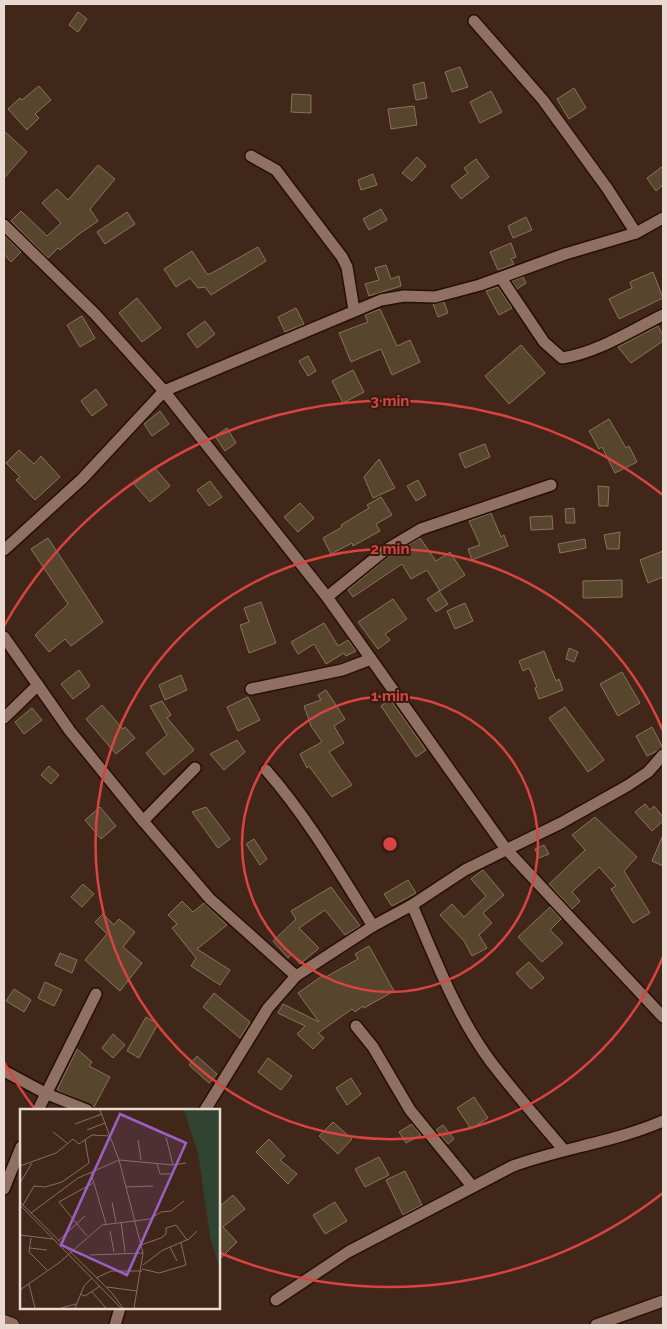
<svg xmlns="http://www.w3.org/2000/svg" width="667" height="1329" font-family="Raleway,sans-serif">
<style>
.building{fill:#58452d;stroke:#88745a}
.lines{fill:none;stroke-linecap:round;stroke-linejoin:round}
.minor-casing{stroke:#260f04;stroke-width:14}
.tertiary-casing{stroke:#260f04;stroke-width:16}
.minor{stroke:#8f7062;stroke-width:11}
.tertiary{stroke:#8f7062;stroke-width:14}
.ring{fill:none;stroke:#d94341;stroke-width:2.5}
.inset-road{fill:none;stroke:#856e63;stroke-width:1}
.view{fill:#9c60c4;fill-opacity:0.15;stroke:#9c60c4;stroke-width:2.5}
.inset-edge{fill:none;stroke:#ead9d0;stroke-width:2.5}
.centre{fill:#d94341;stroke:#361d10;stroke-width:2.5}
.ring-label{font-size:15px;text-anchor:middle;font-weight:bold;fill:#d94341;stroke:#361d10;stroke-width:4;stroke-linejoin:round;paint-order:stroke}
</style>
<rect width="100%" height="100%" fill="#41271a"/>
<g class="building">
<polygon points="78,12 87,19 78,32 69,25"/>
<polygon points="460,67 468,87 452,92 445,72"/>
<polygon points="424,82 427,98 416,100 413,85"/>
<polygon points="39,86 51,100 35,114 39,118 27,130 8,109 20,98 22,100"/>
<polygon points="574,88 586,108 569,119 557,99"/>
<polygon points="491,91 502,112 480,123 470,102"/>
<polygon points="292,94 311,95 311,113 291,112"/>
<polygon points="414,106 417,125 391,129 388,109"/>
<polygon points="4,131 27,152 4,178"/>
<polygon points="417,157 426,166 412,181 402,173"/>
<polygon points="476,159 489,177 461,199 451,186 468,173 464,168"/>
<polygon points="98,165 115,179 90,209 98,221 79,234 60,250 58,248 48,258 11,221 21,211 47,236 61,223 42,203 57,189 68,200"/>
<polygon points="663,166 663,185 656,191 647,178"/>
<polygon points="373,174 377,185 361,190 358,180"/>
<polygon points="381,209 387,220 369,230 363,219"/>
<polygon points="127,212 135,224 105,244 97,232"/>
<polygon points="526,217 532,230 513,238 508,226"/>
<polygon points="4,235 21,252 11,262 4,254"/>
<polygon points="511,243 516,257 511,259 514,264 498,270 490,252"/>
<polygon points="258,247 266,261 211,295 205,287 198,288 190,278 176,287 164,269 192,251 207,274 210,274"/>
<polygon points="386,265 391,279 399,276 401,286 369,296 365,284 379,280 375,268"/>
<polygon points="653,272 663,298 619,319 609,299 632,288 630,282"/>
<polygon points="523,277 526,283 517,289 512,281"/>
<polygon points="498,287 512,308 499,315 486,291"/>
<polygon points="137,298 161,328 142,342 119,313"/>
<polygon points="444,302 448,313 438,317 433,304"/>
<polygon points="296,308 304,324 285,332 278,317"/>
<polygon points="380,309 397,346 410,340 420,362 392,375 381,349 351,362 339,333 368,322 365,315"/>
<polygon points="82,316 95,338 80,347 67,325"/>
<polygon points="205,321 215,334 197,348 187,334"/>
<polygon points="658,326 663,335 663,341 631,363 618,347"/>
<polygon points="521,345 545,373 509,404 485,376"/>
<polygon points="308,356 316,371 308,376 299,361"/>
<polygon points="353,370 364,392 343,403 332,381"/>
<polygon points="96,389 107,405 92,416 81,401"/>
<polygon points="160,411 169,424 152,436 144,424"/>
<polygon points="609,419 626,448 629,446 637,462 615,473 602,447 599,449 589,431"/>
<polygon points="227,428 236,443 225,451 215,436"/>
<polygon points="485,444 490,457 465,468 459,454"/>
<polygon points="19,450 34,464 41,456 60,477 35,500 16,480 20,477 6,463"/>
<polygon points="379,459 395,488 373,498 364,477"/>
<polygon points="155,468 170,486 150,502 134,484"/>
<polygon points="418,480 426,495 416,501 407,486"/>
<polygon points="210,481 222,497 209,506 197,490"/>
<polygon points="598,486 609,487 608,506 599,506"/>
<polygon points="381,497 392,515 376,524 380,531 353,546 352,543 331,554 323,538 342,527 341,525 369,508 367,505"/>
<polygon points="300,503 314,518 298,532 284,517"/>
<polygon points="574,508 575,523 566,523 565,509"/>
<polygon points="491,513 501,537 504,535 508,546 472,560 468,549 480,545 469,521"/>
<polygon points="552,516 553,529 531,530 530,517"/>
<polygon points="620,532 619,549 607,549 604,535"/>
<polygon points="48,538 103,622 71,646 65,639 49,652 35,635 68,604 31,549"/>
<polygon points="420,538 436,561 450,552 465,575 440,591 427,570 411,579 402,564 353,597 348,590 388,557"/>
<polygon points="585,539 586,548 560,553 558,544"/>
<polygon points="663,551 663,577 648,583 640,560"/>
<polygon points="622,580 622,597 583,598 583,581"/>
<polygon points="439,591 448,604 436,612 427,599"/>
<polygon points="393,599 407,619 385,634 390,640 378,649 358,622"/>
<polygon points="261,602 276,643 249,653 240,625 249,622 244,608"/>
<polygon points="465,603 473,621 455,629 447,611"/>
<polygon points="324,623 338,646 348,640 356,651 346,656 344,653 326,664 314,644 298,654 291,642"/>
<polygon points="569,648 578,652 574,662 566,659"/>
<polygon points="544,651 556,681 559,679 563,690 539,699 535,688 537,687 529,668 523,671 519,661"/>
<polygon points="79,670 90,686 73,699 61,684"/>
<polygon points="622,672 640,703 618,716 600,684"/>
<polygon points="181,675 187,690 165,700 159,685"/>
<polygon points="326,690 345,719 334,726 344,743 329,752 352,785 332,797 309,766 307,768 300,754 322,742 311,726 304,706 321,700 318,695"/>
<polygon points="248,697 260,720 238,731 227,707"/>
<polygon points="390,699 426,750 416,757 381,706"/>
<polygon points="162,701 171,715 167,718 194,750 164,775 146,753 167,735 150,706"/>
<polygon points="102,705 123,729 125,727 135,738 116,754 86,719"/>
<polygon points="565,707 604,760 588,772 549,718"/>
<polygon points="32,708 42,720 24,734 15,722"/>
<polygon points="652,727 663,748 647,756 636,736"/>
<polygon points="237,740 245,752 224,770 210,754"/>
<polygon points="49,766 59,775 51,784 41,775"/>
<polygon points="645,804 650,810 654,806 663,817 663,821 652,831 635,812"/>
<polygon points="100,807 116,826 101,839 85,820"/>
<polygon points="206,807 230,839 218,848 192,812"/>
<polygon points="595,817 637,857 624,871 650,913 633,923 611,889 616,886 599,867 572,892 580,901 572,909 549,884 585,850 572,835"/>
<polygon points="663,835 663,866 652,861"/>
<polygon points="254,839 267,859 260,865 246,844"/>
<polygon points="544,845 549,854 539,858 535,849"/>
<polygon points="483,870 504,895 483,913 492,923 479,935 487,948 472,956 464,941 440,915 452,904 464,917 486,896 471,879"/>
<polygon points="408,880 416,893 392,906 384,894"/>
<polygon points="83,884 94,894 82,907 71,897"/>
<polygon points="331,887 360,926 345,935 325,910 299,928 319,948 300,964 292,954 288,958 273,941 296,919 291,911"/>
<polygon points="182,901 193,912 204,903 227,925 197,949 230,970 220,985 191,966 196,958 172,928 177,924 168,915"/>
<polygon points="550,907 561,919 550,930 563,943 542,962 518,937"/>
<polygon points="103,914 114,925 119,919 135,932 123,947 142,963 120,991 85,960 107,934 95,922"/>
<polygon points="369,946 394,991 364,1008 363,1006 355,1012 352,1009 318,1033 324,1038 313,1049 297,1034 305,1026 278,1013 283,1004 319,1022 298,993 322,976 324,978 358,959 355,954"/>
<polygon points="60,953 77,960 72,973 55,965"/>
<polygon points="529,962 544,978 531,989 516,973"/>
<polygon points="45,982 62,990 54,1006 38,998"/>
<polygon points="14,989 31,1000 24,1012 6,1001"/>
<polygon points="214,993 250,1022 240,1038 203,1007"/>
<polygon points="146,1017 158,1024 139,1058 127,1051"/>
<polygon points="113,1034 125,1045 113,1058 102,1048"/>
<polygon points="77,1049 92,1062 89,1066 110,1077 94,1107 57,1090"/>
<polygon points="197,1056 217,1074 209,1083 189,1065"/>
<polygon points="268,1058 292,1076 281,1090 258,1072"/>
<polygon points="351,1078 361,1094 347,1105 336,1088"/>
<polygon points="474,1097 488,1118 471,1129 457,1108"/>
<polygon points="333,1122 352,1139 338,1154 319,1136"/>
<polygon points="412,1124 421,1135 406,1143 399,1132"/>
<polygon points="443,1125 454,1139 448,1144 436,1130"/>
<polygon points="269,1139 285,1156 280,1160 297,1174 288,1184 256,1152"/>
<polygon points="379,1157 389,1175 365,1187 355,1169"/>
<polygon points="405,1171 422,1205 403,1215 386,1180"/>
<polygon points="233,1195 245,1209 223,1227 237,1242 219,1260 219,1207"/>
<polygon points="335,1202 347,1221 325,1234 313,1215"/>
</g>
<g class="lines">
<g class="minor-casing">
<g id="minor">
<polyline points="474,21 543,100 607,188 636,233"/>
<polyline points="251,156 276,170 342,257 347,267 354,310"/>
<polyline points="4,225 95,314 164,391 327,597 506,849 663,1017"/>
<path d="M501 278 544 342 562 358C597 353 632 330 663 315"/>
<polyline points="4,550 82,479 164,391 381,300 404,296 435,297 480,285 565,254 636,233 663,218"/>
<polyline points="327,597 384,551 421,529 551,485"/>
<polyline points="4,637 70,731 143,821 210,899 296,976"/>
<polyline points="251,689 342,670 371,659"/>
<polyline points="4,718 38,685"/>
<path d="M266 770C308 818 339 872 373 926"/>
<polyline points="143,821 195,768"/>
<path d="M412 905C435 958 456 1015 491 1062 514 1092 539 1121 564 1150"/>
<polyline points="356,1026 373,1047 410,1110 472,1186"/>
<polyline points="4,1071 47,1094 87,1110"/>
<polyline points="38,1110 96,994"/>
<polyline points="205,1110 268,1008 296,976 373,926 412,905 465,870 561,823 627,786 648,772 663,755"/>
<polyline points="4,1189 21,1147"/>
<path d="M276 1300 348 1252 513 1166C562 1148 615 1142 663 1121"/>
<polyline points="115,1325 120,1308"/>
<polyline points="596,1325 663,1301"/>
</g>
</g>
<g class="tertiary-casing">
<polyline id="tertiary" points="4,1322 12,1325"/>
</g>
<use href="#minor" class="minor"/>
<use href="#tertiary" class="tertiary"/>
</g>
<g class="ring">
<circle cx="390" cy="844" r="148"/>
<path d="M663 957A295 295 0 1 1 663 731"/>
<path d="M663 1193A443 443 0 0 1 220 1253M34 1108A443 443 0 0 1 4 1062M4 626A443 443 0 0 1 663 495"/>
</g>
<g transform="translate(20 1109)">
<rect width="200" height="200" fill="#41271a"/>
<path d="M164 1H200V161L190 128 178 44Z" fill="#304230"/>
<path class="inset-road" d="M80 1 99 51 123 144 114 199M55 15 82 5M67 21 85 14M33 23 47 34M146 28 153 56M118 31 121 51M137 54 140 65H152M0 57 36 44 53 30 59 35 72 26 90 27M71 64 86 115M0 74 12 54M106 78 133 77M0 93 92 184 103 199M92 93 96 113M0 96 101 199M3 96 14 77 25 78 42 73 69 54 65 31M11 104 58 69 99 51 153 56 166 54M101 113 105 143M90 122 94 143M0 126 33 130M67 127 39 93 73 74M11 129 9 143 27 161M38 132 65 107M121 136 141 129 146 125V119L156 116 167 131M150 138 157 152M10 139 27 141M70 146 123 144M123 156 143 141 169 130 177 122M122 160 139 164 166 156 161 134M76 169 91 162H122M9 175 15 199M87 178 117 182M0 181 40 153 82 116 130 110 141 103 151 102 164 92M72 183 86 199M60 185 65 187 80 177M41 199 56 195M55 199 64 177 72 169"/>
<path class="view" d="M100 5 166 34 107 166 41 136Z"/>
<rect width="200" height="200" class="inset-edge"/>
</g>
<circle cx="390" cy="844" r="8" class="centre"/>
<g class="ring-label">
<text x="390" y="406">3 min</text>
<text x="390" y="554">2 min</text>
<text x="390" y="701">1 min</text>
</g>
<rect width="667" height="1329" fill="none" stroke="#ead9d0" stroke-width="10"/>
</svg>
